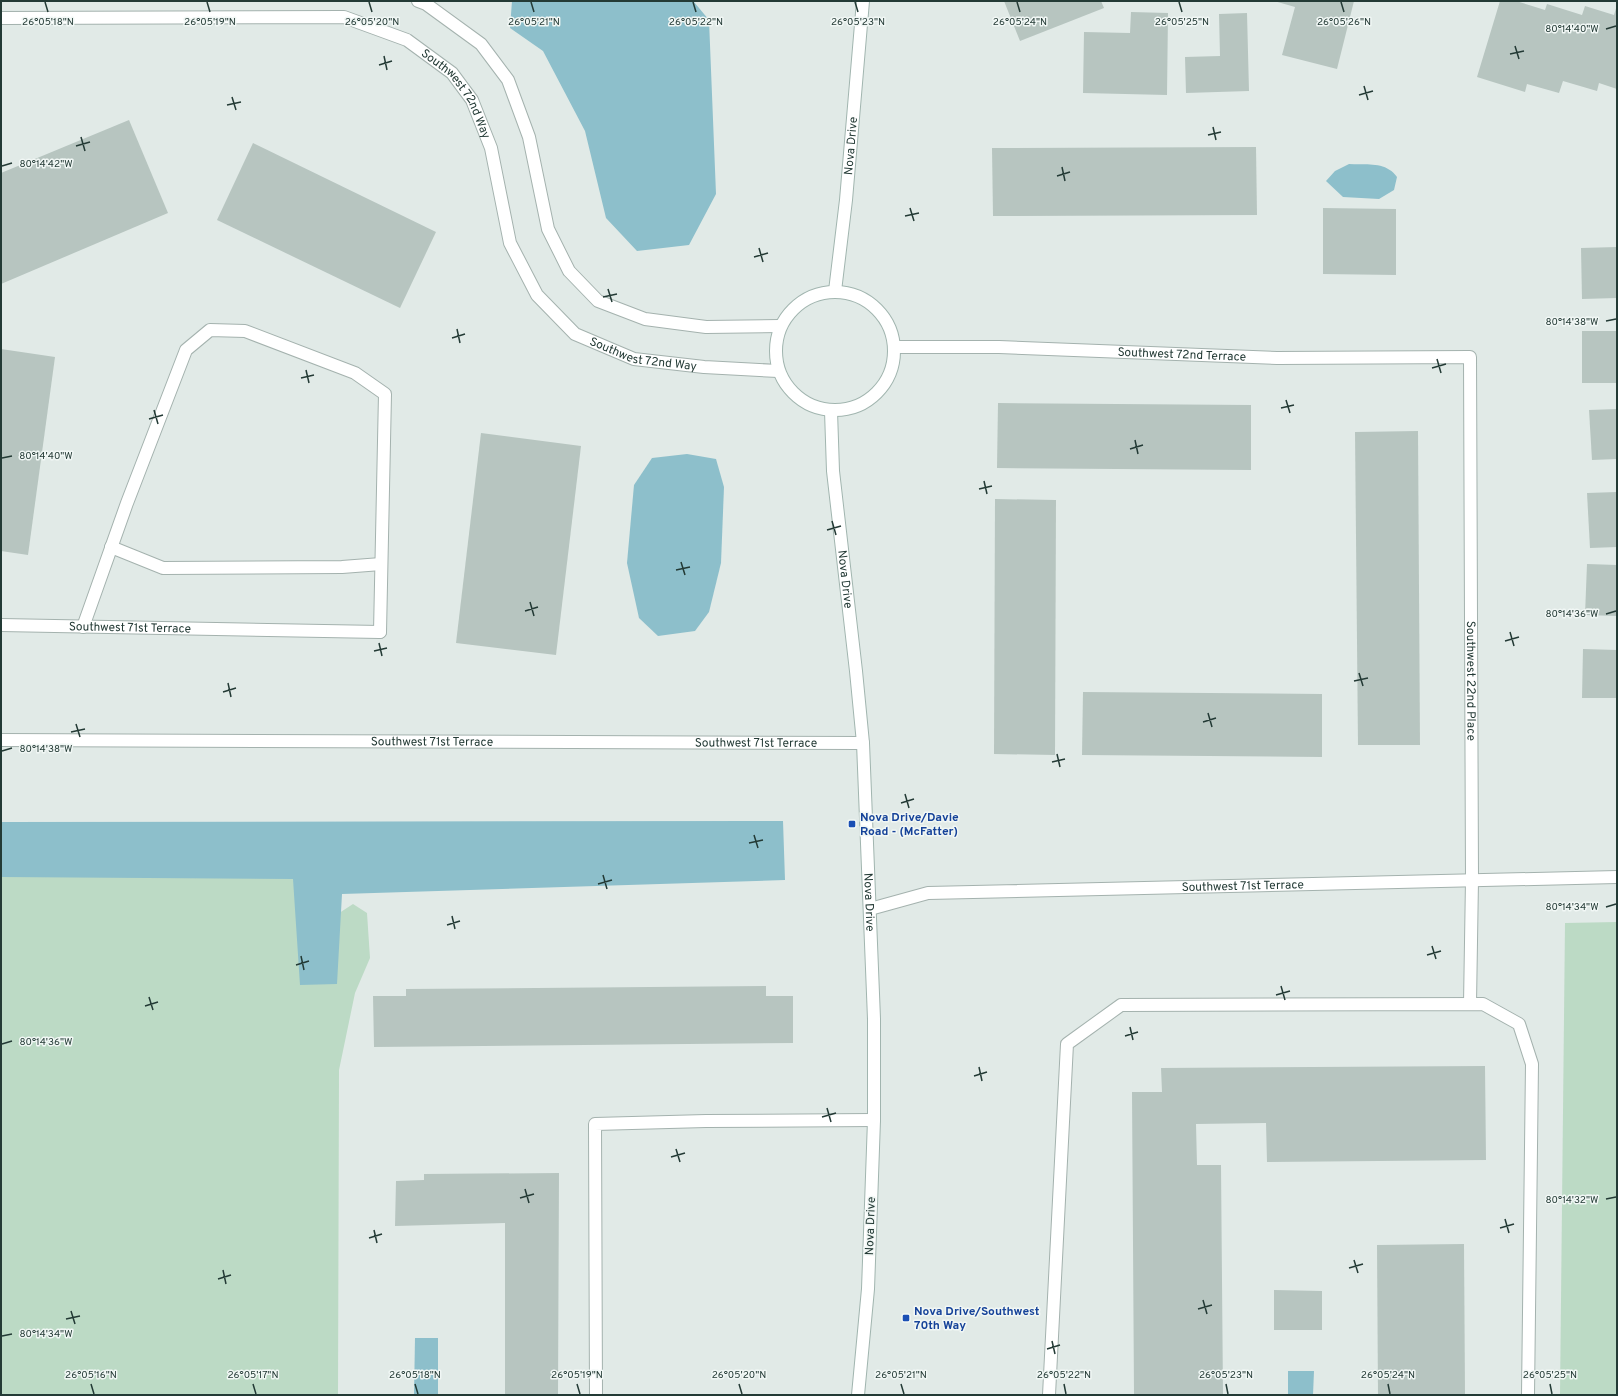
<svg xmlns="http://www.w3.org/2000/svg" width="1618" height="1396" font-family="Overpass,sans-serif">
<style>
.green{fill:#bcdac5}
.water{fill:#8dbfcb}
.building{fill:#b7c5c0}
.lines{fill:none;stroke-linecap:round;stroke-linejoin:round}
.lane-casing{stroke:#a4b2ae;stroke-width:14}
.street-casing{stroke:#a4b2ae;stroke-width:14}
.secondary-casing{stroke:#a1b5af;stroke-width:14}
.lane{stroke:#fff;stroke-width:12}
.street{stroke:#fff;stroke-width:12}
.secondary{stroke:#fff;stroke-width:12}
.ticks{fill:none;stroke:#233a35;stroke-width:1.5}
.transit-dot{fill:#1a4fb4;stroke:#f1f7f5;stroke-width:1.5}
.labels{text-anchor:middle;stroke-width:3;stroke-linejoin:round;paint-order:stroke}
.street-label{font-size:12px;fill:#233a35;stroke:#f1f7f5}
.transit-label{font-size:12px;font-weight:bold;fill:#164399;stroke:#f1f7f5;text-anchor:start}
.ticks-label{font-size:10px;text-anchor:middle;fill:#233a35;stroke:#f1f7f5;stroke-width:3;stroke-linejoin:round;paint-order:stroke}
</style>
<rect width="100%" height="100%" fill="#e1eae7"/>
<g class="green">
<polygon points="1,850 289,865 327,921 353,904 367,913 370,958 355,993 339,1070 338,1395 1,1395"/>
<polygon points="1617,922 1617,1395 1560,1395 1565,923"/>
</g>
<g class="water">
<polygon points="512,1 689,1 694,2 709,20 716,194 689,245 637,251 606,218 585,131 543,51 510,28"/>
<path d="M1349 164C1366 165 1386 161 1397 177L1394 190 1379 199 1343 197 1326 181 1335 171Z"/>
<polygon points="687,454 716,459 724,487 721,563 709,612 695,631 658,636 639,618 627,563 634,485 652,458"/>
<polygon points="783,821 785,880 342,894 337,984 300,985 293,879 1,877 1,822"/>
<polygon points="415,1338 438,1338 438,1395 414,1395"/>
<polygon points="1288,1371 1314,1371 1313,1395 1288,1395"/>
</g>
<g class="building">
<polygon points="1004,1 1101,1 1104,8 1020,41"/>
<polygon points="1274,1 1354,1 1337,69 1282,55 1295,7"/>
<polygon points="1500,1 1516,1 1545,10 1547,4 1582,15 1585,6 1614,15 1617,5 1617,89 1599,83 1597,91 1563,81 1559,93 1527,84 1525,92 1477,77"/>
<polygon points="1131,12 1168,13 1167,95 1083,93 1084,32 1130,33"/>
<polygon points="1247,13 1249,91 1186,93 1185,57 1220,56 1219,14"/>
<polygon points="129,120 168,213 1,284 1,173"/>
<polygon points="253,143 436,232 400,308 217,220"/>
<polygon points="1256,147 1257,215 993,216 992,148"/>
<polygon points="1323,208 1396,209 1396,275 1323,274"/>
<polygon points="1617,247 1617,298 1582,299 1581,248"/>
<rect x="1582" y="331" width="35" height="52"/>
<polygon points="1,349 55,357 28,555 1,551"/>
<polygon points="998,403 1251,405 1251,470 997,468"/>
<polygon points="1617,409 1617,459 1592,460 1589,410"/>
<polygon points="1418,431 1420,745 1358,745 1355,432"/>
<polygon points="481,433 581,446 556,655 456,643"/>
<polygon points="1617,492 1617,547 1590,548 1587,493"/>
<polygon points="995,499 1056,500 1055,755 994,754"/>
<polygon points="1587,564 1617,565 1617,616 1585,615"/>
<polygon points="1583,649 1617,650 1617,698 1582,698"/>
<polygon points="1083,692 1322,694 1322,757 1082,755"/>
<polygon points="766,986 766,996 793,996 793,1043 374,1047 373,996 406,996 406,989"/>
<polygon points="1485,1066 1486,1160 1267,1162 1266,1123 1196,1124 1197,1165 1221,1165 1223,1395 1134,1395 1132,1092 1162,1092 1161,1068"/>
<polygon points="559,1173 558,1395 505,1395 505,1223 395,1226 396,1181 424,1180 424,1174"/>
<polygon points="1464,1244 1465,1395 1378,1395 1377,1245"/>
<polygon points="1274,1290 1322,1291 1322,1330 1274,1330"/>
</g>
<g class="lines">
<g class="lane-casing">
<g id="lane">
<path id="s1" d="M894 347H999L1277 358 1470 357 1472 880 1470 1004"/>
<polyline points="111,547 163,568 342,567 381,564"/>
<polyline points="83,627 127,503 186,350 210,330 245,331 355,373 385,394 380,632"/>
<polyline points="596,1395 595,1124 706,1121 874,1120"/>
<polyline points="1049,1395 1067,1044 1121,1005 1483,1004 1519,1024 1532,1064 1528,1395"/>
</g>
</g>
<g class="street-casing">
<g id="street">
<polyline points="418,1 426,4 481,44 508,80 529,137 548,229 569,271 598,301 645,319 706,327 780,326"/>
<path id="s2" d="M1 18 344 17 407 40 452 73 472 100 491 148 510 243 537 295 575 334 634 359 704 367 778 371"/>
<path id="s3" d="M1 625 380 632"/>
<path id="s4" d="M1 740 863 743"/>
<path id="s5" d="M870 909 928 893 1617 877"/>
</g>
</g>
<g class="secondary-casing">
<g id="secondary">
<path id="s6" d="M835 291 846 200 863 1"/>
<circle cx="835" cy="351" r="59"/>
<path id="s7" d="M831 411 833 471 856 671 863 743 874 1019V1120L868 1289 858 1395"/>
</g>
</g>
<use href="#lane" class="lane"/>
<use href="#street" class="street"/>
<use href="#secondary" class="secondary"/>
</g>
<path class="ticks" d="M45 2 48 12M207 2 210 12M369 2 372 12M531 2 534 12M693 2 696 12M855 2 858 12M1017 2 1020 12M1179 2 1182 12M1341 2 1344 12M1606 29 1616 26M1515 46 1519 59M1510 54 1524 51M384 56 387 70M379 65 392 61M1364 86 1368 100M1359 95 1373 91M232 97 236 110M227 105 241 102M1213 127 1216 140M1208 135 1221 132M81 137 85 151M76 146 90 142M2 166 12 163M1062 167 1065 181M1057 176 1070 172M910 208 914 221M905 216 919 213M759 248 763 262M754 257 768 253M608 289 612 302M603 297 617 294M1606 321 1616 319M457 329 460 343M452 338 465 334M1437 359 1441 373M1432 368 1446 364M306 370 309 383M301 378 314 375M1286 400 1290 413M1281 408 1294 405M154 410 158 424M149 419 163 415M1135 440 1138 454M1130 449 1143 445M2 458 12 456M984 481 987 494M979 489 992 486M832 521 836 535M827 530 841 526M681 562 685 575M676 570 690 567M530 602 534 616M525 611 538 607M1606 614 1616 611M1510 632 1514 646M1505 641 1519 637M379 643 382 656M374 651 387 648M1359 673 1363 686M1354 681 1368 678M228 683 231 697M223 692 236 688M1208 713 1212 727M1203 722 1216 718M76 724 80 737M71 732 85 729M2 751 12 748M1057 754 1060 767M1052 762 1065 759M905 794 909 808M901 803 914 799M754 835 758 848M749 843 763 840M603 875 607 889M598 884 612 880M1606 907 1616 904M452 916 455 929M447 925 460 921M1432 946 1436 959M1427 955 1441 951M301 956 304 970M296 965 309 961M1281 986 1285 1000M1276 995 1290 991M149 997 153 1010M145 1006 158 1002M1130 1027 1133 1040M1125 1036 1138 1032M2 1044 12 1041M979 1067 982 1081M974 1076 987 1072M827 1108 831 1122M822 1117 836 1113M676 1149 680 1162M671 1157 685 1153M525 1189 529 1203M520 1198 534 1194M1606 1199 1616 1197M1505 1219 1509 1233M1500 1228 1514 1224M374 1230 377 1243M369 1238 382 1234M1354 1260 1358 1273M1349 1268 1363 1264M223 1270 226 1284M218 1279 231 1275M1203 1300 1207 1314M1198 1309 1212 1305M71 1311 75 1324M66 1319 80 1316M2 1336 12 1334M1052 1341 1055 1354M1047 1349 1060 1345M91 1384 94 1394M253 1384 256 1394M415 1384 418 1394M577 1384 580 1394M739 1384 742 1394M901 1384 904 1394M1064 1384 1066 1394M1226 1384 1228 1394M1388 1384 1390 1394M1550 1384 1552 1394"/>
<g class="transit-dot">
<rect x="848" y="820" width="8" height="8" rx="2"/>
<rect x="902" y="1314" width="8" height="8" rx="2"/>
</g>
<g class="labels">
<g class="street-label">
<text dy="4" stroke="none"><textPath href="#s2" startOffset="485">Southwest 72nd Way</textPath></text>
<text dy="4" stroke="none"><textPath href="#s6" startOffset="146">Nova Drive</textPath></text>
<text dy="4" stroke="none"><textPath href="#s2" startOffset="833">Southwest 72nd Way</textPath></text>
<text dy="4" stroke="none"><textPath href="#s1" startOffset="288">Southwest 72nd Terrace</textPath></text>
<text dy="4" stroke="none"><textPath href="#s7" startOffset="169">Nova Drive</textPath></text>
<text dy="4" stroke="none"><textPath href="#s3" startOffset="129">Southwest 71st Terrace</textPath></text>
<text dy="4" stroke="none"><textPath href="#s1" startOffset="900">Southwest 22nd Place</textPath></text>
<text dy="4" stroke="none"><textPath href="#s4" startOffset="431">Southwest 71st Terrace</textPath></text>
<text dy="4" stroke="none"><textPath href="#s4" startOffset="755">Southwest 71st Terrace</textPath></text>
<text dy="4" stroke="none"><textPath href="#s5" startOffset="375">Southwest 71st Terrace</textPath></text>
<text dy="4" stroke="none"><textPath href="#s7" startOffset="493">Nova Drive</textPath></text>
<text transform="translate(870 1226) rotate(-88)" y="4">Nova Drive</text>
</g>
<g class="transit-label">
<text x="860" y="821">Nova Drive/Davie<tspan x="860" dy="14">Road - (McFatter)</tspan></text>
<text x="914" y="1315">Nova Drive/Southwest<tspan x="914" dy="14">70th Way</tspan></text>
</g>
</g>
<g class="ticks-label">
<text x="48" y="25">26°05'18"N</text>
<text x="210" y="25">26°05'19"N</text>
<text x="372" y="25">26°05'20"N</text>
<text x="534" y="25">26°05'21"N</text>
<text x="696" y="25">26°05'22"N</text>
<text x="858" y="25">26°05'23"N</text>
<text x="1020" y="25">26°05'24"N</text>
<text x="1182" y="25">26°05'25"N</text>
<text x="1344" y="25">26°05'26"N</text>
<text x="1572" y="32">80°14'40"W</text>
<text x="46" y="167">80°14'42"W</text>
<text x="1572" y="325">80°14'38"W</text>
<text x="46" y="459">80°14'40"W</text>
<text x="1572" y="617">80°14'36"W</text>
<text x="46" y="752">80°14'38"W</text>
<text x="1572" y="910">80°14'34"W</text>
<text x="46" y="1045">80°14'36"W</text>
<text x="1572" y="1203">80°14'32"W</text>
<text x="46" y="1337">80°14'34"W</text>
<text x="91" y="1378">26°05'16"N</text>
<text x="253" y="1378">26°05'17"N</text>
<text x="415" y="1378">26°05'18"N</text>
<text x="577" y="1378">26°05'19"N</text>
<text x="739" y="1378">26°05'20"N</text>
<text x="901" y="1378">26°05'21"N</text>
<text x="1064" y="1378">26°05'22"N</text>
<text x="1226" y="1378">26°05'23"N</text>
<text x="1388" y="1378">26°05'24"N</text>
<text x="1550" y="1378">26°05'25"N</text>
</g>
<rect width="1618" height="1396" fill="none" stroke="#233a35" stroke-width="4"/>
</svg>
